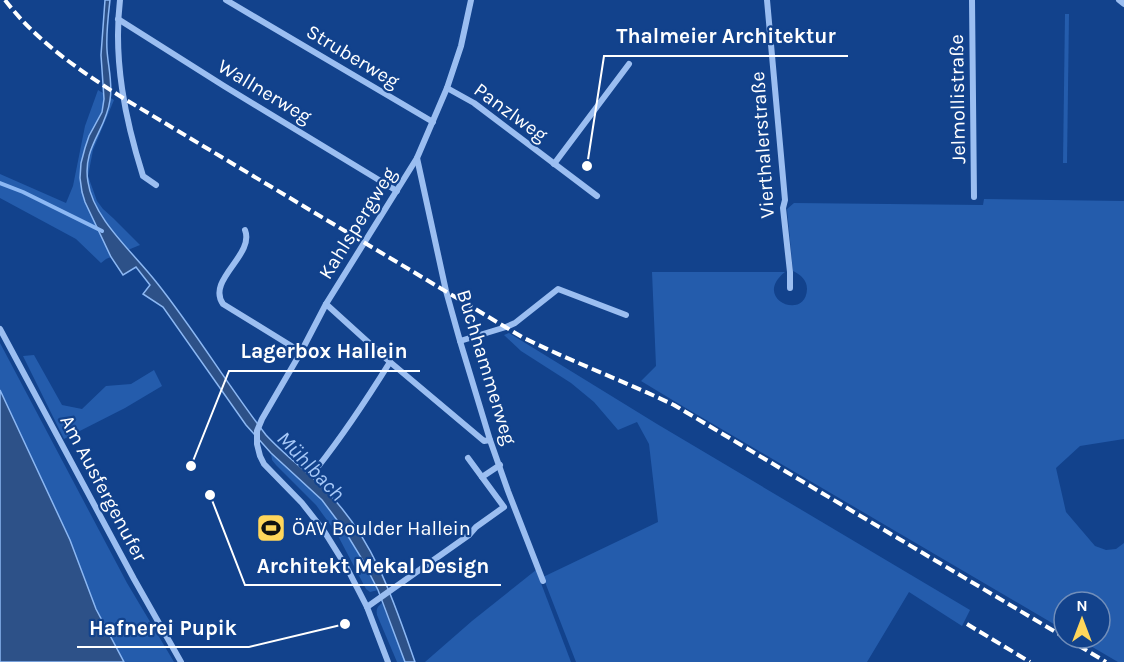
<svg xmlns="http://www.w3.org/2000/svg" width="1124" height="662" font-family="Karla,sans-serif">
<style>
.green{fill:#245cac}
.water{fill:#2d5188;stroke:#8cb8f4;stroke-width:1.5}
.lines{fill:none;stroke-linecap:round;stroke-linejoin:round}
.stream{stroke:#8cb8f4;stroke-width:4}
.street{stroke:#9bbef1;stroke-width:6}
.rail{stroke:#fff;stroke-width:4;stroke-dasharray:10 4.5;stroke-linecap:butt}
.labels{text-anchor:middle;stroke-width:4.5;stroke-linejoin:round;paint-order:stroke}
.street-label{font-size:20px;fill:#fff;stroke:#12428c}
.poi-label{font-size:20px;fill:#fff;stroke:#12428c;text-anchor:start}
.water-label{font-size:21px;font-style:italic;fill:#a6c8f8;stroke:#12428c}
.leader{fill:none;stroke:#fff;stroke-width:2}
.callout-dot{fill:#fff;stroke:#12428c;stroke-width:2}
.callout-label{font-size:21px;text-anchor:middle;font-weight:bold;fill:#fff;stroke:#12428c;stroke-width:4.5;stroke-linejoin:round;paint-order:stroke}
</style>
<rect width="100%" height="100%" fill="#12428c"/>
<g class="green">
<polygon points="1065,14 1069,14 1067,163 1063,163"/>
<polygon points="98,90 114,100 93,150 88,176 97,201 103,209 113,218 140,245 106,259 101,263 76,239 0,198 0,174 66,203 73,186 85,126"/>
<path d="M984 199 1124 201V439L1080 446 1056 468 1066 512 1095 546 1106 550 1116 549 1124 543V662H1118L1077 638H1100V602H1064V630L684 407 641 381 656 366 652 272H785C751 299 806 322 807 289 807 280 801 275 793 271L787 209 794 203 983 205Z"/>
<polygon points="509,333 657,424 970,610 962,626 909,592 867,662 576,662 543,577 658,522 649,444 637,422 618,430 594,402 571,383 521,351 504,335"/>
<polygon points="0,343 127,583 174,662 124,662 96,609 70,540 0,390"/>
<polygon points="34,355 62,405 82,409 106,386 131,384 154,370 162,386 125,408 64,439 23,356"/>
<path d="M271 453C288 468 306 483 322 500 346 527 362 558 378 590L370 592 366 589 337 534 316 505 276 465 272 460Z"/>
<polygon points="536,570 571,662 425,662 472,621"/>
<path d="M382 603 405 662H397L377 615C376 609 377 607 382 603Z"/>
</g>
<g class="water">
<path d="M105 0H110C108 17 106 33 107 50 108 66 113 84 110 100 106 131 82 147 88 182 93 219 135 254 157 283 196 332 228 386 266 435 286 457 310 473 330 495 375 542 394 602 415 662H405L378 590 362 559 343 528 322 500 271 453 246 425 163 307 143 294 150 285 136 267 123 275 111 257 85 202 82 192 80 178 81 163 85 148 89 136 102 112 104 99 101 55Z"/>
<polygon points="0,390 70,540 96,609 124,662 0,662"/>
</g>
<g class="lines">
<polyline class="stream" points="0,183 23,192 102,231"/>
<g class="street">
<path d="M120 0C113 60 125 119 143 176L156 185"/>
<polyline points="226,0 433,122"/>
<polyline points="767,0 785,200 783,208 790,272 790,288"/>
<polyline points="972,0 974,197"/>
<polyline points="1119,0 1124,4"/>
<polyline points="118,19 224,86 397,191"/>
<polyline points="447,88 474,103 597,196"/>
<polyline points="417,158 446,291 460,341 490,440 508,491 543,581"/>
<polyline points="554,164 629,64"/>
<path d="M245 230C255 255 206 280 223 304L301 352"/>
<polyline points="326,304 390,362 484,441 490,440"/>
<polyline points="0,329 134,579 181,662"/>
<polyline points="460,341 506,327 515,323 558,289 626,315"/>
<path d="M317 468C344 434 367 399 390 362"/>
<polyline points="482,477 500,465"/>
<polyline points="367,607 469,535 476,527 504,507 468,458"/>
<polyline points="388,662 367,607 347,568 324,531 302,503 264,464 260,456 257,444 257,431 262,419 301,352 326,304 417,158 447,88 461,46 471,0"/>
</g>
<g class="rail">
<path d="M5 0C37 42 79 70 123 98L522 337C572 362 624 381 674 405L1064 637"/>
<polyline points="967,624 1030,662"/>
<polyline points="1066,638 1106,662"/>
</g>
</g>
<defs>
<g id="stadium-square" transform="scale(1.5)"><rect x="-9" y="-9" width="18" height="18" rx="4" fill="#ffd65b" stroke="#12428c"/><path d="M0-5a6.5 5 0 1 0 0 10a6.5 5 0 1 0 0-10ZM-3.5-1.8h7v3.6h-7Z" fill="#111"/></g>
</defs>
<g fill-rule="evenodd">
<use href="#stadium-square" x="271" y="528"/>
</g>
<g class="labels">
<g class="street-label">
<text transform="translate(353 56) rotate(31)" y="7">Struberweg</text>
<text transform="translate(265 91) rotate(31)" y="7">Wallnerweg</text>
<text transform="translate(957 99) rotate(-91)" y="7">Jelmollistraße</text>
<text transform="translate(511 112) rotate(36)" y="7">Panzlweg</text>
<text transform="translate(762 145) rotate(-94)" y="7">Vierthalerstraße</text>
<text transform="translate(357 223) rotate(-58)" y="7">Kahlspergweg</text>
<text transform="translate(487 367) rotate(73)" y="7">Buchhammerweg</text>
<text transform="translate(104 488) rotate(62)" y="7">Am Ausfergenufer</text>
</g>
<g class="poi-label">
<text x="292" y="535">ÖAV Boulder Hallein</text>
</g>
<g class="water-label">
<text transform="translate(311 466) rotate(46)" y="7">Mühlbach</text>
</g>
</g>
<path class="leader" d="M587 166L604 56H848M191 466L229 371H420M210 495L245 585H501M345 624L249 647H77"/>
<g class="callout-dot">
<circle cx="587" cy="166" r="6"/>
<circle cx="191" cy="466" r="6"/>
<circle cx="210" cy="495" r="6"/>
<circle cx="345" cy="624" r="6"/>
</g>
<g class="callout-label">
<text x="726" y="43">Thalmeier Architektur</text>
<text x="324" y="358">Lagerbox Hallein</text>
<text x="373" y="573">Architekt Mekal Design</text>
<text x="163" y="635">Hafnerei Pupik</text>
</g>
<g transform="translate(1082 620)"><circle r="28" fill="#12428c" stroke="#718eba" stroke-width="1.5"/>
<path d="M0-4.5L10 22L0 15L-10 22Z" fill="#ffd65b"/>
<text y="-9" font-size="16" font-weight="bold" text-anchor="middle" fill="#ffffff">N</text>
</g>
</svg>
